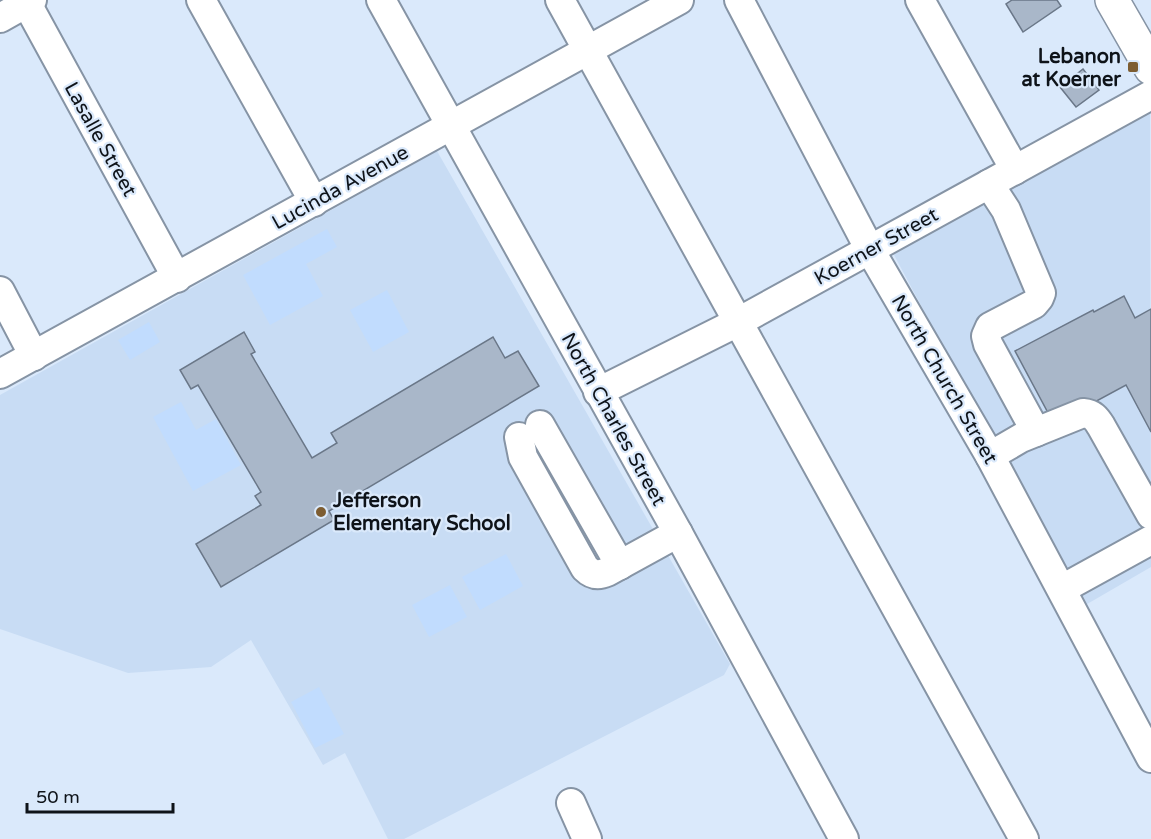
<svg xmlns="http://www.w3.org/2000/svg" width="1151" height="839" font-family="'Varela Round',sans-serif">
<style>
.built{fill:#c8dcf4}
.green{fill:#c1dcfe}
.building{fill:#a9b7c9;stroke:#6a7788;stroke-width:1.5}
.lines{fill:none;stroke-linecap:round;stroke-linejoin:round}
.minor-casing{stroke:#8694a5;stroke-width:32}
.major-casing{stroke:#8694a5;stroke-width:36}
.minor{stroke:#fff;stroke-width:28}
.major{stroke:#fff;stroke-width:33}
.poi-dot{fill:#7d5d32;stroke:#dae9fb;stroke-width:2}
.labels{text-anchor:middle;stroke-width:4.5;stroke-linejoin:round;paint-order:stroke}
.poi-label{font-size:20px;font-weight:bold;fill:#0e1319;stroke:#dae9fb;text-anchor:end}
.street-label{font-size:20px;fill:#0e1319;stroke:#dae9fb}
</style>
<rect width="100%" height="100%" fill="#dae9fb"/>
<g class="built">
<polygon points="1150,110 1151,567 1082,607 893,253"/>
<polygon points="437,151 730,664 724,675 404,839 388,839 345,753 323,765 251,640 211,667 128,673 0,629 0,395"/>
</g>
<g class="green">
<polygon points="327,229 337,247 306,264 323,296 270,325 243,275"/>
<polygon points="387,290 409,332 373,352 350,310"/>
<polygon points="149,322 160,342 130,360 118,340"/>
<polygon points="181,402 196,430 216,419 241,465 193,491 153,417"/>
<polygon points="506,554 523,586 480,610 462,577"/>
<polygon points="450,585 467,617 429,637 412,605"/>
<polygon points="319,687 344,734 315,748 291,702"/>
</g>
<g class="building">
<polygon points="1012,0 1057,0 1061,6 1023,32 1006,4"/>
<polygon points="1083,69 1099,90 1076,107 1060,87"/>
<polygon points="1124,296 1135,318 1151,309 1151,432 1126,385 1054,424 1015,351 1093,310 1094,312"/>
<polygon points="244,332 255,352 251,354 312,458 337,443 331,433 493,337 505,358 518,351 539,386 329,511 334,520 221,587 196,544 261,505 255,496 261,492 198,385 191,389 180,370"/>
</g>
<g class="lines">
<g class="minor-casing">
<g id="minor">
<polyline points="25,0 177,278"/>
<polyline points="201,0 314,202"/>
<polyline points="381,0 678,533 844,839"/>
<polyline points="560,0 1024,839"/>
<polyline points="739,0 870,250 990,456 1151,758"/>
<polyline points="920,0 1015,170"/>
<polyline points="0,18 32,0"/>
<polyline points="989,184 1006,210 1041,293 1039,298 1034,304 990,327 986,336 988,344 1036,432"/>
<polyline points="0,291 34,356"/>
<polyline points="0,374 679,0"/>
<polyline points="598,392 738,322 1151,95"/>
<polyline points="540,425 620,565"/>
<path d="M519 437 523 457 585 568C592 575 598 576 607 572L678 533"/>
<path d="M990 456 1021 438 1083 413C1093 414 1096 418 1101 426L1151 515"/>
<polyline points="1062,589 1151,540"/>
<polyline points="571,803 587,839"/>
</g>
</g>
<g class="major-casing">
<polyline id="major" points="1112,0 1151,68"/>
</g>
<use href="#minor" class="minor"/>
<use href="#major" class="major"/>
</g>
<g class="poi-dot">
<rect x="1127" y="61" width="12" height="12" rx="3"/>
<circle cx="321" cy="512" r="6"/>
</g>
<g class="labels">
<g class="poi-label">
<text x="1121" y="63">Lebanon<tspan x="1121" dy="23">at Koerner</tspan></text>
<text x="333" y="507" text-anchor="start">Jefferson<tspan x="333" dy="23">Elementary School</tspan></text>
</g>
<g class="street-label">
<text transform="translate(101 139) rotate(61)" y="7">Lasalle Street</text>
<text transform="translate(340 187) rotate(-29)" y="7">Lucinda Avenue</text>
<text transform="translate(876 246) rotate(-29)" y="7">Koerner Street</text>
<text transform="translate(945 379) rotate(60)" y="7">North Church Street</text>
<text transform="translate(614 419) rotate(61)" y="7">North Charles Street</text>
</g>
</g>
<path d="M27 803v9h146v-9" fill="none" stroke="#0e1319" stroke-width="3"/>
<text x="36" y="803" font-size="18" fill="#0e1319" stroke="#dae9fb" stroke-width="4.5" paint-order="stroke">50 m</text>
</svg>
